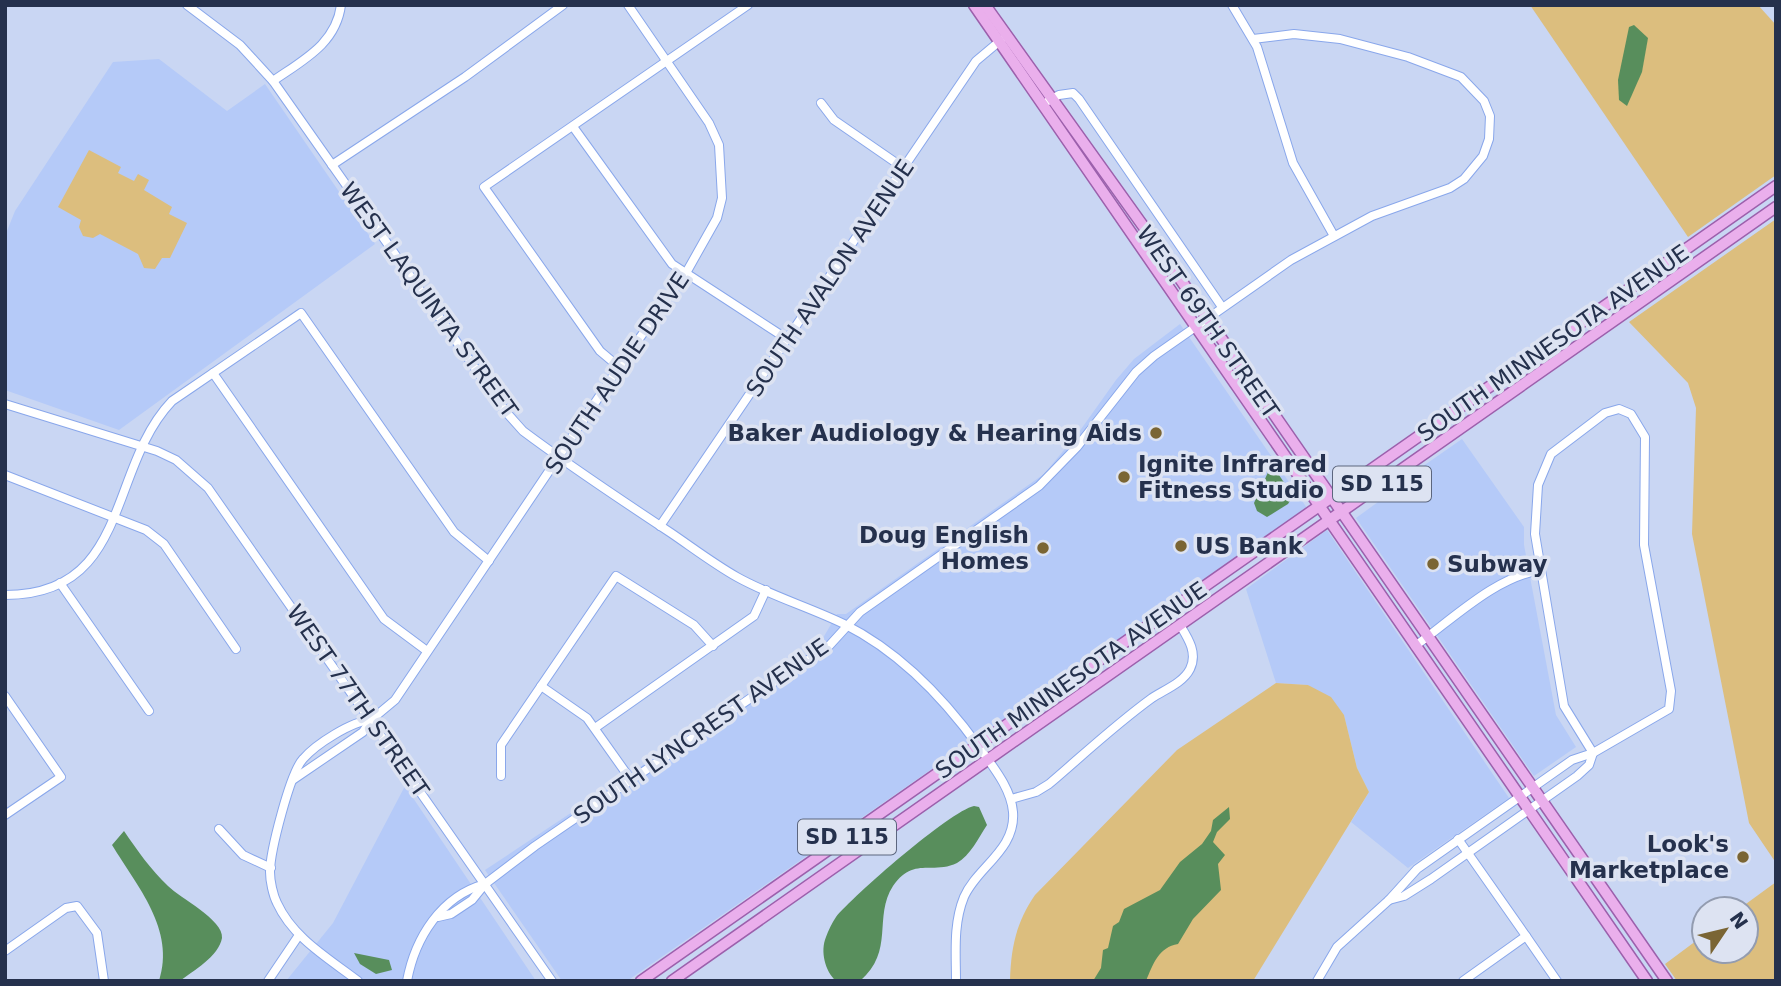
<svg xmlns="http://www.w3.org/2000/svg" width="1781" height="986" font-family="'DejaVu Sans',sans-serif">
<style>
.built{fill:#b5caf8}
.green{fill:#dcbe7e}
.water{fill:#588e5c}
.lines{fill:none;stroke-linecap:round;stroke-linejoin:round}
.minor-casing{stroke:#89a7eb;stroke-width:10}
.major-casing{stroke:#9c60ac;stroke-width:13}
.minor{stroke:#fff;stroke-width:8}
.major{stroke:#eaafec;stroke-width:10}
.poi-dot{fill:#7a6534;stroke:#dde3f2;stroke-width:2.5}
.labels{text-anchor:middle;stroke-width:7;stroke-linejoin:round;paint-order:stroke}
.shield{fill:#dde3f2;stroke:#5c667e;stroke-width:2}
.shield-label{font-size:21px;font-weight:bold;fill:#25314d}
.street-label{font-size:23px;fill:#25314d;stroke:#dde3f2}
.poi-label{font-size:23px;font-weight:bold;fill:#25314d;stroke:#dde3f2;text-anchor:end}
</style>
<rect width="100%" height="100%" fill="#c9d6f3"/>
<g class="built">
<polygon points="159,59 227,111 265,84 375,244 119,430 5,390 5,236 15,211 113,62"/>
<polygon points="1180,324 1307,508 627,981 562,981 485,870 816,650 837,614 846,614 1044,474 1079,432 1116,380 1134,359"/>
<polygon points="1462,439 1524,527 1524,545 1556,715 1576,747 1534,776 1356,518 1378,502 1383,494"/>
<polygon points="1327,530 1509,798 1408,868 1351,822 1369,792 1357,768 1344,715 1308,685 1276,683 1246,589"/>
<polygon points="405,786 536,981 286,981 333,923"/>
</g>
<g class="green">
<polygon points="1530,5 1758,5 1776,25 1776,175 1688,237"/>
<polygon points="89,150 121,167 118,173 134,181 138,174 149,180 144,190 172,207 169,214 187,223 170,258 162,258 155,269 144,268 138,254 100,234 93,238 83,236 79,227 81,220 58,207"/>
<polygon points="1776,219 1776,863 1749,823 1692,534 1696,408 1688,383 1629,322"/>
<path d="M1276 683 1308 685 1331 697 1344 715 1357 768 1369 792 1253 981H1010C1011 947 1016 923 1035 895L1177 750Z"/>
<polygon points="1776,882 1776,981 1677,981 1665,964 1704,935 1704,951 1746,951 1746,909 1739,909"/>
</g>
<g class="water">
<polygon points="1634,25 1648,38 1642,72 1627,106 1619,100 1618,80 1629,27"/>
<polygon points="1270,468 1277,472 1293,496 1288,504 1267,517 1257,511 1254,503"/>
<path d="M974 806 979 807 987 825C979 837 970 856 957 863 933 875 913 856 893 886 873 917 895 951 860 981H836C825 971 820 951 826 937 828 931 832 923 836 917 853 896 950 811 974 806Z"/>
<path d="M1229 807 1230 819 1217 832 1213 842 1225 855 1218 864 1221 890 1193 919 1178 944C1159 947 1153 964 1146 981H1093L1101 968 1103 950 1108 948 1113 926 1119 922 1124 909 1160 890 1180 862 1202 844 1211 831 1213 820Z"/>
<path d="M124 831C137 850 151 870 168 886 180 898 224 920 222 938 219 956 193 971 180 981H159C176 930 137 886 112 845Z"/>
<polygon points="354,953 389,960 392,970 376,974 360,964"/>
</g>
<g class="lines">
<g class="minor-casing">
<g id="minor">
<path d="M187 5 240 45 273 81 506 412 523 431C571 467 621 500 671 533 693 548 714 564 737 577 771 596 809 607 844 624 900 652 943 697 979 747 993 767 1011 788 1013 812 1016 850 977 867 964 897 953 924 956 953 956 981"/>
<polyline points="1232,5 1257,47 1293,163 1334,236"/>
<path d="M273 81C303 60 336 44 341 5"/>
<polyline points="1048,101 1059,95 1073,93 1079,99 1222,307"/>
<polyline points="821,103 834,120 905,169"/>
<polyline points="574,128 672,264 787,339"/>
<polyline points="332,165 465,77 563,5"/>
<polyline points="619,367 600,351 484,187 748,5"/>
<polyline points="213,373 384,619 427,651"/>
<polyline points="5,404 157,451 176,460 208,488 552,981"/>
<polyline points="5,475 146,530 164,544 236,649"/>
<polyline points="660,526 976,61 1001,40"/>
<polyline points="60,583 149,711"/>
<path d="M5 595C131 595 107 469 172 401L301 313 454 532 489 561"/>
<path d="M1415 646C1453 619 1495 577 1541 570"/>
<polyline points="541,686 587,718 631,780"/>
<polyline points="5,696 61,777 5,815"/>
<polyline points="595,728 754,616 766,590"/>
<polyline points="501,776 501,745 616,576 694,625 713,646"/>
<polyline points="294,779 363,732 371,720 395,700 619,367 686,273 717,218 722,198 719,145 709,123 628,5"/>
<path d="M1011 799 1036 792 1049 784C1083 755 1116 724 1152 698 1164 690 1183 683 1190 669 1198 653 1188 638 1180 625"/>
<polyline points="219,829 243,855 271,868"/>
<polyline points="1458,839 1526,936 1463,981"/>
<polyline points="1389,900 1404,896 1431,879 1577,776 1589,765 1593,753"/>
<polyline points="438,917 451,914 472,900 485,884 535,846 780,678 828,647 860,612 1039,486 1077,447 1136,372 1154,356 1291,260 1372,216 1450,188 1464,179 1483,156 1489,139 1490,116 1484,101 1461,77 1408,57 1340,39 1294,34 1253,39"/>
<polyline points="1526,936 1557,981"/>
<polyline points="5,951 66,908 77,906 97,933 104,981"/>
<polyline points="268,981 299,935"/>
<path d="M358 981C328 958 293 938 277 903 273 895 270 881 270 872 270 852 290 773 303 759 316 744 352 721 371 720"/>
<path d="M407 981C415 938 441 896 485 884"/>
<polyline points="1317,981 1337,947 1389,900 1417,869 1572,760 1593,753 1669,709 1671,691 1644,545 1645,437 1631,414 1619,409 1605,413 1551,454 1538,485 1535,534 1564,706 1593,753"/>
</g>
</g>
<g class="major-casing">
<g id="major">
<polyline points="974,5 1647,981"/>
<polyline points="985,5 1151,237 1667,981"/>
<polyline points="641,981 1776,186"/>
<polyline points="672,981 1776,207"/>
</g>
</g>
<use href="#minor" class="minor"/>
<use href="#major" class="major"/>
</g>
<g class="poi-dot">
<circle cx="1156" cy="433" r="7"/>
<circle cx="1124" cy="477" r="7"/>
<circle cx="1181" cy="546" r="7"/>
<circle cx="1043" cy="548" r="7"/>
<circle cx="1433" cy="564" r="7"/>
<circle cx="1743" cy="857" r="7"/>
</g>
<g class="labels">
<g class="shield">
<rect x="1333" y="466.5" width="98" height="35" rx="5"/>
<rect x="798" y="819.5" width="98" height="35" rx="5"/>
</g>
<g class="shield-label">
<text x="1382" y="491">SD 115</text>
<text x="847" y="844">SD 115</text>
</g>
<g class="street-label">
<text transform="translate(830 278) rotate(-56)" y="8">SOUTH AVALON AVENUE</text>
<text transform="translate(429 300) rotate(54)" y="8">WEST LAQUINTA STREET</text>
<text transform="translate(1208 322) rotate(55)" y="8">WEST 69TH STREET</text>
<text transform="translate(1553 343) rotate(-35)" y="8">SOUTH MINNESOTA AVENUE</text>
<text transform="translate(617 373) rotate(-56)" y="8">SOUTH AUDIE DRIVE</text>
<text transform="translate(1071 680) rotate(-35)" y="8">SOUTH MINNESOTA AVENUE</text>
<text transform="translate(358 701) rotate(55)" y="8">WEST 77TH STREET</text>
<text transform="translate(701 731) rotate(-35)" y="8">SOUTH LYNCREST AVENUE</text>
</g>
<g class="poi-label">
<text x="1142" y="441">Baker Audiology &amp; Hearing Aids</text>
<text x="1138" y="472" text-anchor="start">Ignite Infrared<tspan x="1138" dy="26">Fitness Studio</tspan></text>
<text x="1029" y="543">Doug English<tspan x="1029" dy="26">Homes</tspan></text>
<text x="1195" y="554" text-anchor="start">US Bank</text>
<text x="1447" y="572" text-anchor="start">Subway</text>
<text x="1729" y="852">Look's<tspan x="1729" dy="26">Marketplace</tspan></text>
</g>
</g>
<rect width="1781" height="986" fill="none" stroke="#25314d" stroke-width="14"/>
<g transform="translate(1725 930) rotate(55)"><circle r="33" fill="#dde3f2" stroke="#939cb0" stroke-width="2"/>
<path d="M0-5L12 26L0 18L-12 26Z" fill="#7a6534"/>
<text y="-10" font-size="19" font-weight="bold" text-anchor="middle" fill="#25314d">N</text>
</g>
</svg>
